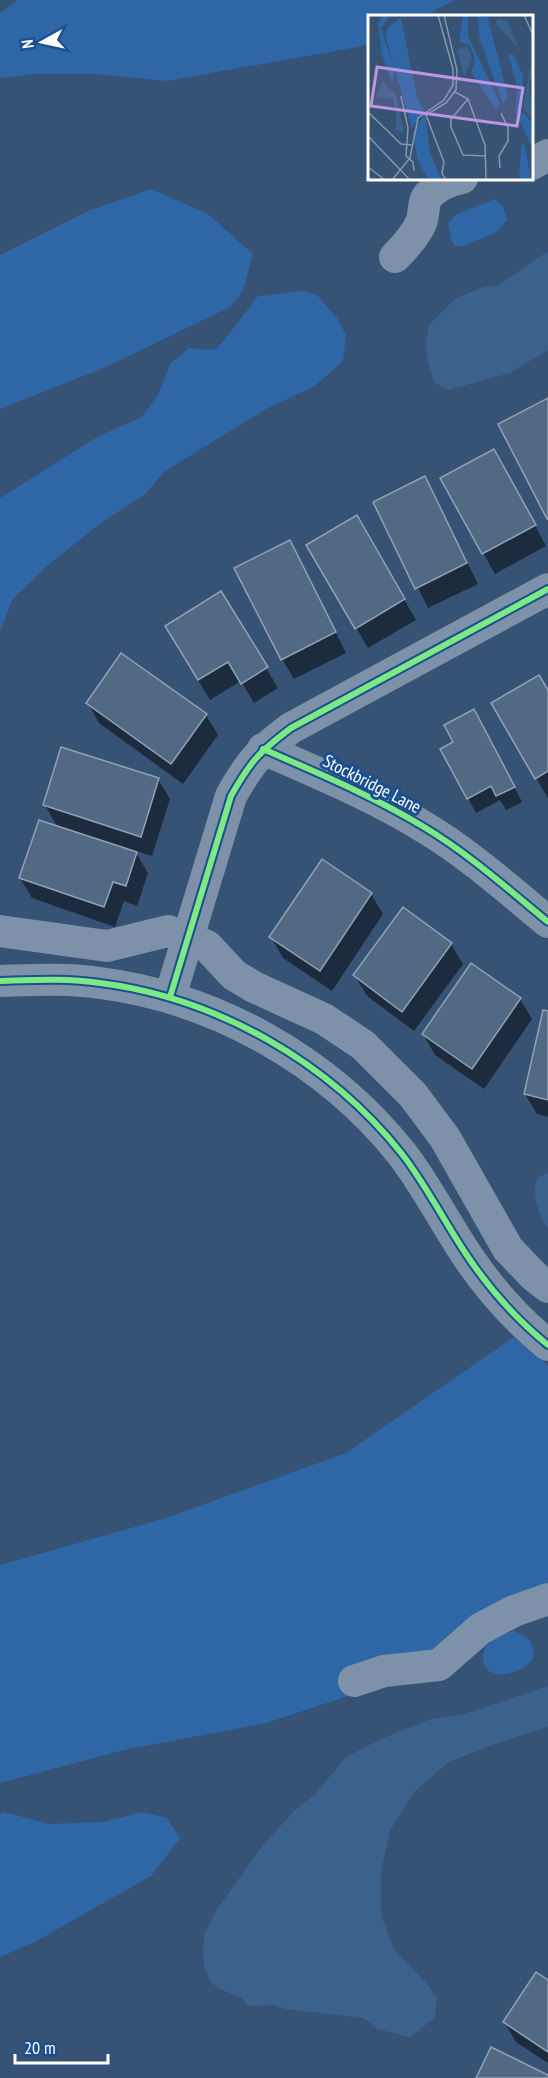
<svg xmlns="http://www.w3.org/2000/svg" width="548" height="2078" font-family="'PT Sans Narrow',sans-serif">
<style>
.green{fill:#2f66a5}
.water{fill:#3b618d}
.shadow{fill:#0007}
.building{fill:#526984;stroke:#92a2b6;stroke-width:1.5}
.lines{fill:none;stroke-linecap:round;stroke-linejoin:round}
.minor{stroke:#7d92a8;stroke-width:32}
.cycleway-casing{stroke:#1b4f8f;stroke-width:10}
.cycleway{stroke:#7ce984;stroke-width:6}
.labels{text-anchor:middle;stroke-width:6;stroke-linejoin:round;paint-order:stroke}
.street-label{font-size:18px;fill:#fff;stroke:#1b4f8f}
.inset-road{fill:none;stroke:#8697ac;stroke-width:1.5}
.view{fill:#bd96df;fill-opacity:0.15;stroke:#bd96df;stroke-width:3}
.inset-edge{fill:none;stroke:#fff;stroke-width:3}
</style>
<rect width="100%" height="100%" fill="#365274"/>
<g class="green">
<polygon points="18,0 455,0 424,16 370,16 369,43 363,46 167,81 94,74 34,74 0,78 0,13"/>
<polygon points="151,189 208,214 253,254 243,291 230,307 104,368 0,409 0,255 88,211"/>
<polygon points="495,199 503,206 507,220 497,232 463,246 455,246 451,240 448,223 457,214"/>
<path d="M303 291 317 295 337 318 346 335 343 361 315 386 268 408 165 471 145 494 101 523 47 566 12 600 0 632V498L99 436 142 417 159 393 170 364 189 348 214 350C231 335 243 314 258 296Z"/>
<polygon points="514,1337 548,1366 548,1605 443,1665 266,1723 124,1750 0,1783 0,1565 163,1519 346,1453"/>
<path d="M513 1631C529 1636 535 1642 533 1659 525 1669 507 1678 493 1673 480 1669 480 1649 491 1641 497 1637 506 1634 513 1631Z"/>
<polygon points="4,1812 49,1824 103,1822 142,1812 167,1818 180,1838 151,1876 33,1943 0,1957 0,1814"/>
</g>
<g class="water">
<polygon points="548,251 548,350 510,373 448,390 435,383 427,359 426,340 429,325 456,298 484,287 497,286"/>
<path d="M548 1172V1229C539 1215 531 1194 537 1178Z"/>
<polygon points="548,1686 548,1727 495,1744 449,1762 414,1792 390,1831 381,1872 381,1915 394,1949 426,1983 437,1998 435,2018 410,2037 377,2029 364,2018 285,2009 274,2005 249,2006 240,1997 219,1989 210,1981 204,1965 203,1950 205,1932 217,1909 263,1845 294,1811 316,1793 346,1757 383,1738 431,1719 461,1715"/>
</g>
<g class="shadow">
<polygon points="506,471 546,546 495,574 442,479"/>
<polygon points="424,478 478,584 428,608 375,502"/>
<polygon points="356,517 416,620 368,648 308,546"/>
<polygon points="301,562 346,653 294,679 282,659"/>
<polygon points="221,593 278,688 254,703 241,681 210,700 178,647"/>
<polygon points="548,693 548,798 493,704"/>
<polygon points="88,703 206,715 218,735 183,784 99,723"/>
<polygon points="482,725 522,802 506,810 500,800 476,813 468,798 455,743"/>
<polygon points="158,779 170,799 152,856 135,851 148,873 137,906 124,901 115,927 32,898 20,878 58,828 45,805"/>
<polygon points="371,894 383,914 332,991 283,958 271,937"/>
<polygon points="451,944 463,964 414,1031 367,996 355,976"/>
<polygon points="520,999 532,1019 484,1089 435,1055 423,1034"/>
<polygon points="548,1012 548,1117 537,1114 525,1094"/>
<polygon points="548,1982 548,2063 516,2042 504,2022"/>
</g>
<g class="building">
<polygon points="548,398 548,519 547,519 498,424"/>
<polygon points="494,449 536,525 482,554 440,478"/>
<polygon points="425,476 467,563 415,589 373,502"/>
<polygon points="357,515 405,599 355,629 306,545"/>
<polygon points="290,540 336,632 281,660 234,568"/>
<polygon points="221,591 268,667 241,684 228,662 198,680 165,626"/>
<polygon points="121,653 207,714 171,764 86,703"/>
<polygon points="539,675 548,690 548,771 535,779 491,703"/>
<polygon points="474,709 515,787 496,796 491,786 467,799 440,749 453,742 444,725"/>
<polygon points="61,747 159,778 141,837 43,805"/>
<polygon points="39,820 137,852 126,886 113,882 104,907 19,878"/>
<polygon points="322,859 372,893 320,971 269,937"/>
<polygon points="403,907 452,943 402,1012 353,975"/>
<polygon points="471,963 521,998 472,1069 422,1034"/>
<polygon points="543,1010 548,1011 548,1100 524,1094"/>
<polygon points="536,1972 548,1980 548,2052 503,2022"/>
<polygon points="491,2047 548,2075 548,2078 476,2078"/>
</g>
<g class="lines">
<g class="minor">
<polyline points="532,164 548,155"/>
<path d="M395 257C405 247 415 236 421 223 424 216 423 206 426 199 433 187 450 180 462 178"/>
<path d="M263 749C318 773 373 796 424 827 469 854 508 889 548 922"/>
<polyline points="0,931 107,946 168,931 207,946 234,975 254,987 324,1019 363,1045 413,1095 445,1138 508,1249 534,1276 548,1287"/>
<path d="M0 981C33 980 67 978 100 983 217 998 329 1062 402 1154 426 1185 444 1221 466 1254 488 1287 517 1320 548 1345"/>
<path d="M170 997 231 796C250 762 259 752 291 728L548 589"/>
<polyline points="354,1681 384,1671 439,1665 480,1629 514,1611 548,1599"/>
</g>
<g class="cycleway-casing">
<g id="cycleway">
<path d="M263 749C318 773 373 796 424 827 469 854 508 889 548 922"/>
<path d="M0 981C33 980 67 978 100 983 217 998 329 1062 402 1154 426 1185 444 1221 466 1254 488 1287 517 1320 548 1345"/>
<path d="M170 997 231 796C250 762 259 752 291 728L548 589"/>
</g>
</g>
<use href="#cycleway" class="cycleway"/>
</g>
<g class="labels">
<g class="street-label">
<text transform="translate(372 784) rotate(27)" y="6">Stockbridge Lane</text>
</g>
</g>
<g transform="translate(368 15)">
<rect width="165" height="165" fill="#365274"/>
<path d="M15 0 21 2 13 13 27 55 24 67 14 40 10 8ZM95 0H100V21L132 88 128 94 103 58 107 44 102 31 91 26ZM109 0H119L140 81 135 88 112 25ZM33 3 49 82 56 95 44 114 17 20 21 11ZM140 39H145L155 60 153 96 165 108V135L148 98 149 71ZM57 98 62 138 74 165H60L49 143 45 118ZM153 129 157 130 163 165H151Z" fill="#2f66a5"/>
<path d="M129 4 139 5 150 33 128 9ZM99 31 104 44 96 61 89 35ZM162 51 165 53 161 71 165 106 155 93ZM15 67 28 80 36 115 33 118 27 115 29 105 25 84 8 81Z" fill="#3b618d"/>
<path class="inset-road" d="M76 0 89 55 88 75 78 88 58 100 76 147 74 158 78 165M156 0 165 20M87 77 100 84 117 130 118 165M33 81 40 113 38 141 45 147 46 156M100 84 83 104V112L95 140 118 141M0 97 33 129 44 130M0 121 42 165M0 152 17 165M132 153 131 141 140 126V113L133 98M24 165 42 143 50 103 76 85 85 70V54L70 0"/>
<path class="view" d="M9 52 155 73 149 111 3 91Z"/>
<rect width="165" height="165" class="inset-edge"/>
</g>
<g transform="translate(42 42) rotate(262)" stroke="#1b4f8f" stroke-width="4.5" paint-order="stroke">
<path d="M0-4.5L10 22L0 15L-10 22Z" fill="#ffffff"/>
<text y="-9" font-size="16" font-weight="bold" text-anchor="middle" fill="#ffffff">N</text>
</g>
<path d="M15 2054v9h93v-9" fill="none" stroke="#ffffff" stroke-width="3"/>
<text x="24" y="2054" font-size="18" fill="#ffffff" stroke="#1b4f8f" stroke-width="4.5" paint-order="stroke">20 m</text>
</svg>
